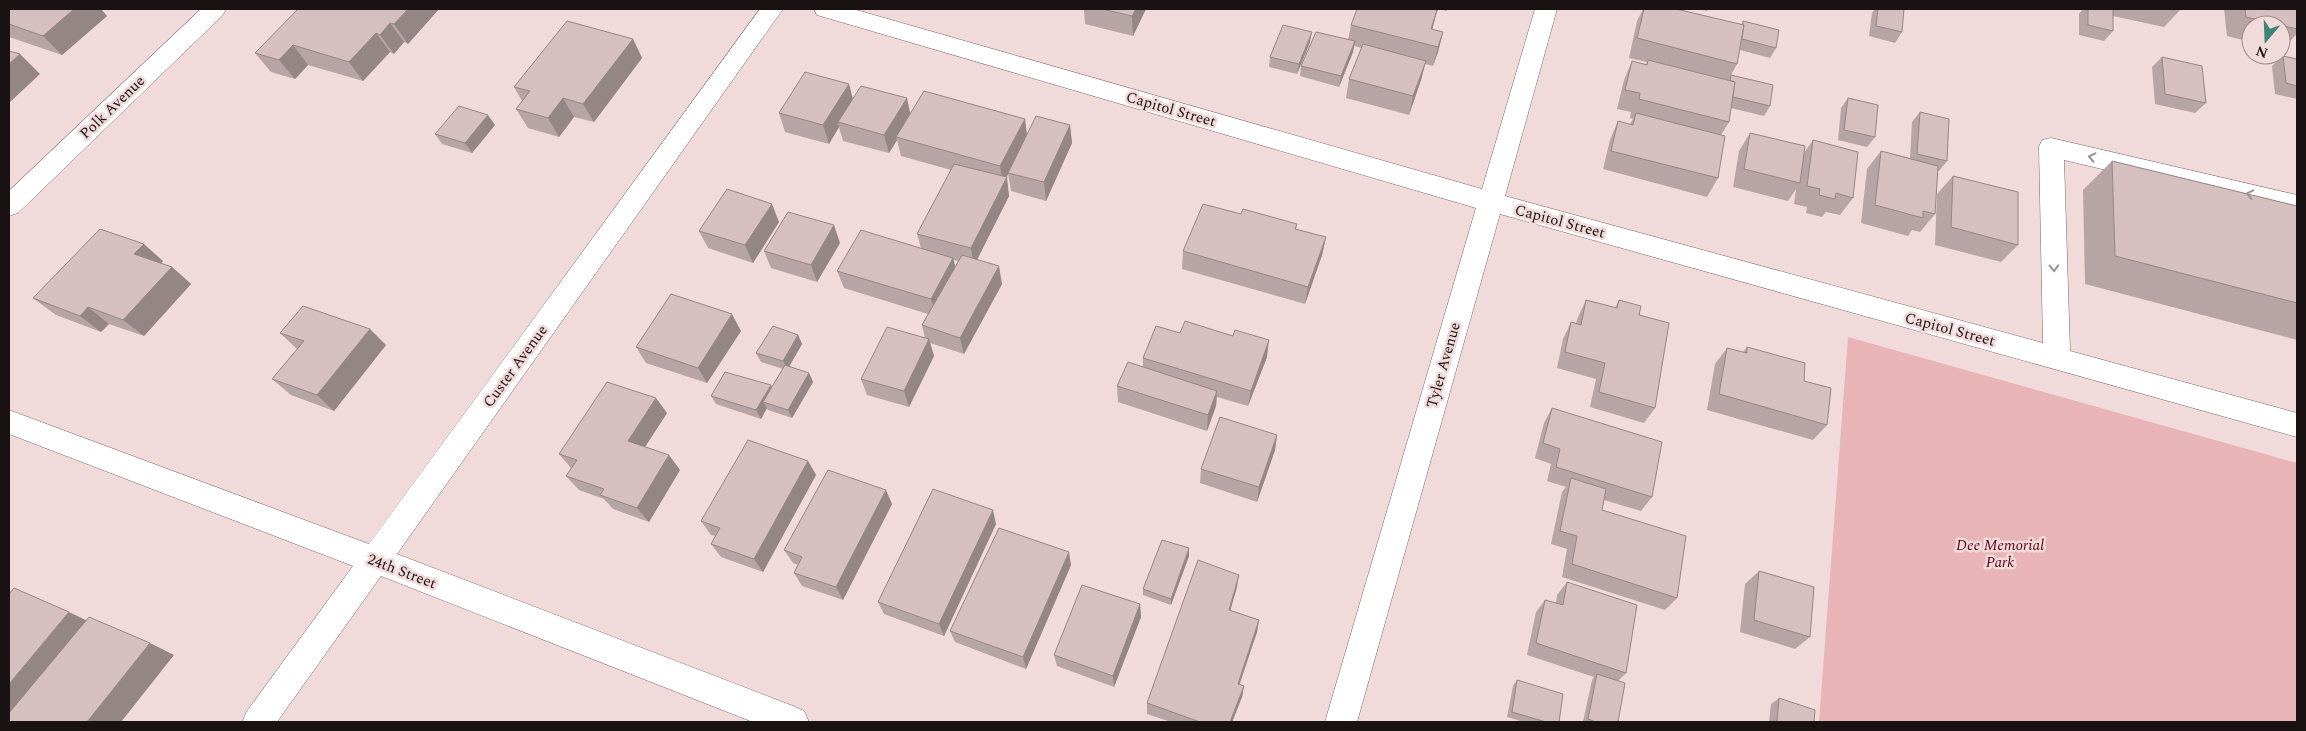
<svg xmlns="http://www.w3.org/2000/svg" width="2306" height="731" font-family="Spectral,serif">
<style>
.green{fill:#e9b4b6}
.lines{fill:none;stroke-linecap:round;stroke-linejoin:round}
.minor-casing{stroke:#7c6869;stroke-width:1}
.minor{fill:#fff;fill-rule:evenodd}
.wall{fill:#b7a4a4;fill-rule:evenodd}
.shaded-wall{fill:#958686}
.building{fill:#d5bfbf;stroke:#958686}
.oneway{stroke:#989494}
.labels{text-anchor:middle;stroke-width:5;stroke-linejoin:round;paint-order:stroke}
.street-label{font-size:15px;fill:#191112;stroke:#f1dada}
.park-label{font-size:15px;font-style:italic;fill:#590016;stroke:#f1dada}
</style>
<rect width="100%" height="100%" fill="#f1dada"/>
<polygon class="green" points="1848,337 2297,463 2297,722 1819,722"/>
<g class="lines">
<g class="minor-casing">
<g id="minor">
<polygon points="201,9 226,9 223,15 18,213 9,216 9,191"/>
<polygon points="760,9 783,9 397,554 793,706 804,711 809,722 753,722 381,576 277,722 242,722 247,711 353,566 9,434 9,410 369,544"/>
<polygon points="814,9 853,9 1482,189 1535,9 1557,9 1505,196 2043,343 2039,147 2042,140 2051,138 2297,195 2297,215 2064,160 2070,351 2297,413 2297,437 1500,214 1357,722 1325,722 1476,208 817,15"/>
</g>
</g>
<use href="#minor" class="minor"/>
</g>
<g class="wall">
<polygon points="9,9 107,16 62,55 9,37"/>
<polygon points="439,9 408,44 404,42 394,54 390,52 363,81 308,65 295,79 271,72 255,53"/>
<polygon points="1084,9 1146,9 1133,36 1085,24"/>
<polygon points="1357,9 1438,9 1432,30 1443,32 1438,52 1433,66 1425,64 1421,80 1409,115 1346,98 1349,79 1362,48 1354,46 1353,52 1339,87 1300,76 1301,66 1348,40 1351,25"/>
<polygon points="1438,9 1447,9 1447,11"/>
<polygon points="1643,9 1676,9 1742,25 1743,21 1776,48 1770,58 1740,50 1737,64 1731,75 1770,106 1764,116 1731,108 1729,122 1721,135 1718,178 1707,197 1603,169 1610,140 1618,121 1630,124 1633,119 1630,118 1631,112 1617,109 1624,80 1632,61 1646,64 1647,62 1629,58 1637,21"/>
<polygon points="1698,9 1708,9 1707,11"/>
<polygon points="1875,9 1878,9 1902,32 1895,43 1869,36 1872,13"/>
<polygon points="2083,9 2181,9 2164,27 2113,16 2113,31 2104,41 2079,35 2079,14"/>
<polygon points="2224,9 2297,9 2297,34 2282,49 2281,49 2281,25 2251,25 2251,42 2227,36"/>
<polygon points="633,39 642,58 594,122 574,117 559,137 528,128 516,109 522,101 514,87"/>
<polygon points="1310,42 1297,74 1269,67 1270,57"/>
<polygon points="2283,56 2297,59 2297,99 2275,94 2272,66"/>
<polygon points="2162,57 2206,103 2195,113 2155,104 2152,67"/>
<path d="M853 98 910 114 1025 119 1027 134 1070 125 1072 143 1046 201 1011 191 1008 173 1006 177 1009 196 977 259 1002 284 964 354 930 343 934 356 909 407 867 395 861 379 925 338 922 325 928 314 844 288 837 271 921 248 917 234 951 170 901 156 897 140 889 153 843 141 839 127 829 144 785 132 779 113ZM954 260 958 261 955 267Z"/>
<polygon points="1848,98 1875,137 1867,147 1838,140 1841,108"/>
<polygon points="1920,112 1947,161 1939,171 1938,171 1935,214 1920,232 1912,230 1908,236 1861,223 1867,169 1881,151 1910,158 1912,122"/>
<polygon points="495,125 472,153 442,144 435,134"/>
<polygon points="1750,133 1804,153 1813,140 1853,198 1840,215 1826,212 1822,217 1806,213 1807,207 1794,204 1796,189 1788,201 1733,187 1739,151"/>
<polygon points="2112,161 2297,206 2297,340 2085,284 2083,190"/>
<polygon points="1953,176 2018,245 2001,262 1935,245 1937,194"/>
<polygon points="1241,214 1297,224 1296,229 1326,237 1322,255 1305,304 1182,269 1183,251"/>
<polygon points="779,222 753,263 708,248 699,231"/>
<polygon points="840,243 817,282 771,268 764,251"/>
<polygon points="163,261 161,264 172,267 191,284 144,336 109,324 101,332 56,315 33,298"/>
<polygon points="1586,300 1615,308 1619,300 1639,315 1655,408 1644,423 1590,407 1596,379 1557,368 1563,339 1571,322 1576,323 1578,317"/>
<polygon points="741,331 707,383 646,363 636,347"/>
<polygon points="280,333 386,345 334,411 291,395 272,379 297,349"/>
<polygon points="798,335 802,344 789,367 809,373 813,382 792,418 768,410 767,408 761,419 716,404 711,396 772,387 783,369 761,362 756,353"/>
<polygon points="1747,347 1827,425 1813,440 1707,410 1715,364 1727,348 1743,352"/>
<polygon points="1267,357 1248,406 1217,397 1216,406 1207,431 1118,402 1117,386 1143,367 1143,358"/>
<polygon points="1552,408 1652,497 1641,511 1604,500 1602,510 1677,598 1665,610 1562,577 1567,549 1551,544 1562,492 1566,487 1547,481 1551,464 1535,458 1544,423"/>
<polygon points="667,413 645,447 680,470 649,522 613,509 604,499 579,490 566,476 571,468 559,454"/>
<polygon points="1277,435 1275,450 1257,502 1200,483 1201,469"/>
<polygon points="808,461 816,475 763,572 721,557 711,544 715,536 711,535 701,521"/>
<polygon points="892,504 843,600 802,586 794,573 798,565 793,563 784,550"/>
<polygon points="996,524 944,636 884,614 878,602"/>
<polygon points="1189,556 1171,605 1143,595 1143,589"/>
<polygon points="1071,565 1026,669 955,642 950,631"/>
<polygon points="1759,571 1810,637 1795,649 1740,632 1745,584"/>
<polygon points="1567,582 1626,673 1618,681 1618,722 1583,722 1592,680 1594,677 1527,655 1536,612 1545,600 1556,603 1557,595"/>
<polygon points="1237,587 1230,610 1259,620 1257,632 1239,684 1244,686 1242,697 1232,722 1171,722 1147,714 1147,703"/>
<polygon points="1140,604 1141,617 1114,687 1057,666 1054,655"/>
<polygon points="1517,680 1559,722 1524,722 1507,717 1513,686"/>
<polygon points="1779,698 1814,722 1769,722 1771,704"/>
</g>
<g class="shaded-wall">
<polygon points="74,9 101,9 107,16 62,55 43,36"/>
<polygon points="408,9 439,9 408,44 394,24"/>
<polygon points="1136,9 1146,9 1133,36 1132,16"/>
<polygon points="1437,10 1432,30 1431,29"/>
<polygon points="390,23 404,42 394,54 380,35"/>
<polygon points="1312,32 1310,42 1297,74 1299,64"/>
<polygon points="1443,32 1438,52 1433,66 1438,47"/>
<polygon points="376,33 390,52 363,81 349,62"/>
<polygon points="633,39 642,58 594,122 583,104"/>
<polygon points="1355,41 1353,52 1339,87 1341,76"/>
<polygon points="293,45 308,65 295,79 279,60"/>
<polygon points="20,54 40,74 9,103 9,64"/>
<polygon points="1426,61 1421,80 1409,115 1413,96"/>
<polygon points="849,84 854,103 838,122 839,127 829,144 823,125"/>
<polygon points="563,98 574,117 559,137 548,118"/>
<polygon points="907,98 911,117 896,137 897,140 889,153 884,135"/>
<polygon points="488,115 495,125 472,153 465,143"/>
<polygon points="1025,119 1027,137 1003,184 1000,166"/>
<polygon points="1070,125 1072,143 1046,201 1044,182"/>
<polygon points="1007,177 1009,196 974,266 971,248"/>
<polygon points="772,204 779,222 753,263 745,245"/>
<polygon points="834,225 840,243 817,282 811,265"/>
<polygon points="1326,237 1322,255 1305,304 1308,287"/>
<polygon points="144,244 163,261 154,271 134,254"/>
<polygon points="953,258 957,275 936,316 931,299"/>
<polygon points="999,266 1002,284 964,354 960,338"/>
<polygon points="172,267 191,284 144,336 123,320"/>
<polygon points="88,307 109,324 101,332 80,316"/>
<polygon points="732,314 741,331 707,383 698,368"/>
<polygon points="370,329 386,345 334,411 317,395"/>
<polygon points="798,335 802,344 787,370 783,361"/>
<polygon points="929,339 934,356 909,407 904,391"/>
<polygon points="1269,340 1267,357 1248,406 1251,391"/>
<polygon points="809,373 813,382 792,418 788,410"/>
<polygon points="771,385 775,394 763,402 767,408 761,419 756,410"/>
<polygon points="1217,391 1216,406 1207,431 1208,415"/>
<polygon points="656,398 667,413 639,456 628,441"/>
<polygon points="1277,435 1275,450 1257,502 1259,487"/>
<polygon points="669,455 680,470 649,522 637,508"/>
<polygon points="808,461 816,475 763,572 754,559"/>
<polygon points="886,490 892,504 843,600 836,587"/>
<polygon points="993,510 996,524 944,636 939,624"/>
<polygon points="1189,548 1189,556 1171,605 1171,599"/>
<polygon points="1069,552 1071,565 1026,669 1023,657"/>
<polygon points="1239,575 1237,587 1227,622 1229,610"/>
<polygon points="1140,604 1141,617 1114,687 1113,676"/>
<polygon points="69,612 94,624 9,718 9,684"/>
<polygon points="1259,620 1257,632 1236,695 1238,684"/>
<polygon points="150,643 174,655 121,722 87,722"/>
<polygon points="1244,686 1242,697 1232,722 1230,722"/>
</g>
<g class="building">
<polygon points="9,9 74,9 43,36 9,24"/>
<polygon points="298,9 408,9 394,24 390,23 380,35 376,33 349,62 293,45 279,60 255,53"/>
<polygon points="1102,9 1136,9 1132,16"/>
<polygon points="1357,9 1431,9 1437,10 1431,29 1443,32 1438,47 1351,25"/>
<polygon points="1644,9 1676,9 1744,25 1737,64 1637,38"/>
<polygon points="1878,9 1904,9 1902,32 1876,26"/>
<polygon points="2088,9 2113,9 2113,31 2088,25"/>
<polygon points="2245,9 2297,9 2297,29 2246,17"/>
<polygon points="567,21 633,39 583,104 563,98 548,118 516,109 530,91 514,87"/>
<polygon points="1743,21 1779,30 1776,48 1742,39 1744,25 1743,25"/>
<polygon points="1283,25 1312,32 1299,64 1270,57"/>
<polygon points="1316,32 1355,41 1341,76 1301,66"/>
<polygon points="1363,44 1426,61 1413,96 1349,79"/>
<polygon points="9,51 20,54 9,64"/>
<polygon points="2283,56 2297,59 2297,86 2286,83"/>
<polygon points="2162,57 2202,66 2206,103 2165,94"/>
<polygon points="1648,60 1735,82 1729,122 1639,99 1640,93 1625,90 1632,61 1647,65"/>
<polygon points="805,72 849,84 823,125 779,113"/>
<polygon points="1731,75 1773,85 1770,106 1733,97 1735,82 1730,80"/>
<polygon points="861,86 907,98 884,135 838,122"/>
<polygon points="924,91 1025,119 1000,166 896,137"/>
<polygon points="1848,98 1878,105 1875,137 1844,130"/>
<polygon points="459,106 488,115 465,143 435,134"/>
<polygon points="1920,112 1949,119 1947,161 1917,154"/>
<polygon points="1636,113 1725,136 1718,178 1611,151 1618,121 1633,125"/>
<polygon points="1036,116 1070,125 1044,182 1008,173"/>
<polygon points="1750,133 1805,146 1800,183 1744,169"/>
<polygon points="1813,140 1858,152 1853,198 1836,193 1835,199 1819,195 1820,189 1807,186"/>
<polygon points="1881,151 1938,166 1935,214 1923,211 1923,218 1875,205"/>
<polygon points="2112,161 2297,206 2297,303 2115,256"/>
<polygon points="954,164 1007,177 971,248 917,234"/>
<polygon points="1953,176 2018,192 2018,245 1951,227"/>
<polygon points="727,189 772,204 745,245 699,231"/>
<polygon points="1203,204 1241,214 1243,209 1297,224 1295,229 1326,237 1308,287 1183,251"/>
<polygon points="788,212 834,225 811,265 764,251"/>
<polygon points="100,229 144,244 134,254 172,267 123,320 88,307 80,316 33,298"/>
<polygon points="861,230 953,258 931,299 837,271"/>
<polygon points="962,255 999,266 960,338 922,325"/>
<polygon points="671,294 732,314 698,368 636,347"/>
<polygon points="1586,300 1617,308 1619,300 1641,306 1639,315 1669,323 1655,408 1599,392 1605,363 1565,352 1571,322 1581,325"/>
<polygon points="303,306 370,329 317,395 272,379 304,341 280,333"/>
<polygon points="1185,321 1233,336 1235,330 1269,340 1251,391 1143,358 1156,326 1180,333"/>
<polygon points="773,326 798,335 783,361 756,353"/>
<polygon points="887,327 929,339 904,391 861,379"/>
<polygon points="1747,347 1805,363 1804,381 1831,388 1827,425 1719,394 1727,348 1747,353"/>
<polygon points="1128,362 1217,391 1208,415 1117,386"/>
<polygon points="785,365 809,373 788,410 763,402"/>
<polygon points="725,372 771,385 756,410 711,396"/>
<polygon points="607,382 656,398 628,441 669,455 637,508 600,495 604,489 566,476 577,460 559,454"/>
<polygon points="1552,408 1662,442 1652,497 1556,467 1560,449 1543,443"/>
<polygon points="1220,417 1277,435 1259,487 1201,469"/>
<polygon points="748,440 808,461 754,559 711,544 720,528 701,521"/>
<polygon points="828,470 886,490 836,587 794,573 802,557 784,550"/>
<polygon points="1571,478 1606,489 1602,510 1686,536 1677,598 1572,564 1577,536 1560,531"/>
<polygon points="933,489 993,510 939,624 878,602"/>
<polygon points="999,528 1069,552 1023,657 950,631"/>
<polygon points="1162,540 1189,548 1171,599 1143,589"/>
<polygon points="1198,560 1239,575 1229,610 1259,620 1238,684 1244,686 1230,722 1200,722 1147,703"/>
<polygon points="1759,571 1814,587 1810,637 1754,620"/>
<polygon points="1567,582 1637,605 1626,673 1536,643 1545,600 1563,605"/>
<polygon points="1082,585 1140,604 1113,676 1054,655"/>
<polygon points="14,588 69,612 9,684 9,594"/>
<polygon points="89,617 150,643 87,722 9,722 9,713"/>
<polygon points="1597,674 1625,683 1618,722 1596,722 1588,719"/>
<polygon points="1517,680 1563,694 1559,722 1546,722 1512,712"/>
<polygon points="1779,698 1815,710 1814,722 1777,722"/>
</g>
<defs><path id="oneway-chevron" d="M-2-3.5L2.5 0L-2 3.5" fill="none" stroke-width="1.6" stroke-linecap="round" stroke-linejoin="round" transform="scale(1.25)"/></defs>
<g class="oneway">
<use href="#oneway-chevron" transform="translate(2092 157) rotate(-167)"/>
<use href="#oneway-chevron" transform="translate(2250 194) rotate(-167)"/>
<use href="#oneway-chevron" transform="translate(2054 268) rotate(88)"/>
</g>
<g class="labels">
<g class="street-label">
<text transform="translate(112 107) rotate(-44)" y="5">Polk Avenue</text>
<text transform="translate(1171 109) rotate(16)" y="5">Capitol Street</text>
<text transform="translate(1560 221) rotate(15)" y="5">Capitol Street</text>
<text transform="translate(1950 329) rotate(15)" y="5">Capitol Street</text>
<text transform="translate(1443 365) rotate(-74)" y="5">Tyler Avenue</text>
<text transform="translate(515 366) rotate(-54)" y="5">Custer Avenue</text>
<text transform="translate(402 571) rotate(21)" y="5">24th Street</text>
</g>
<g class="park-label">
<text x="2000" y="550">Dee Memorial<tspan x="2000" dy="17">Park</tspan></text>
</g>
</g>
<rect width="2306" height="731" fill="none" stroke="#191112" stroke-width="20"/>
<g transform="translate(2266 40) rotate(199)"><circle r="24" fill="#f1dada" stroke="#9b8a8a"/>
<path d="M0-4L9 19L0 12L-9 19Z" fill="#3e8378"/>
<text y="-8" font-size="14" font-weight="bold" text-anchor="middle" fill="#191112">N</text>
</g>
</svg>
